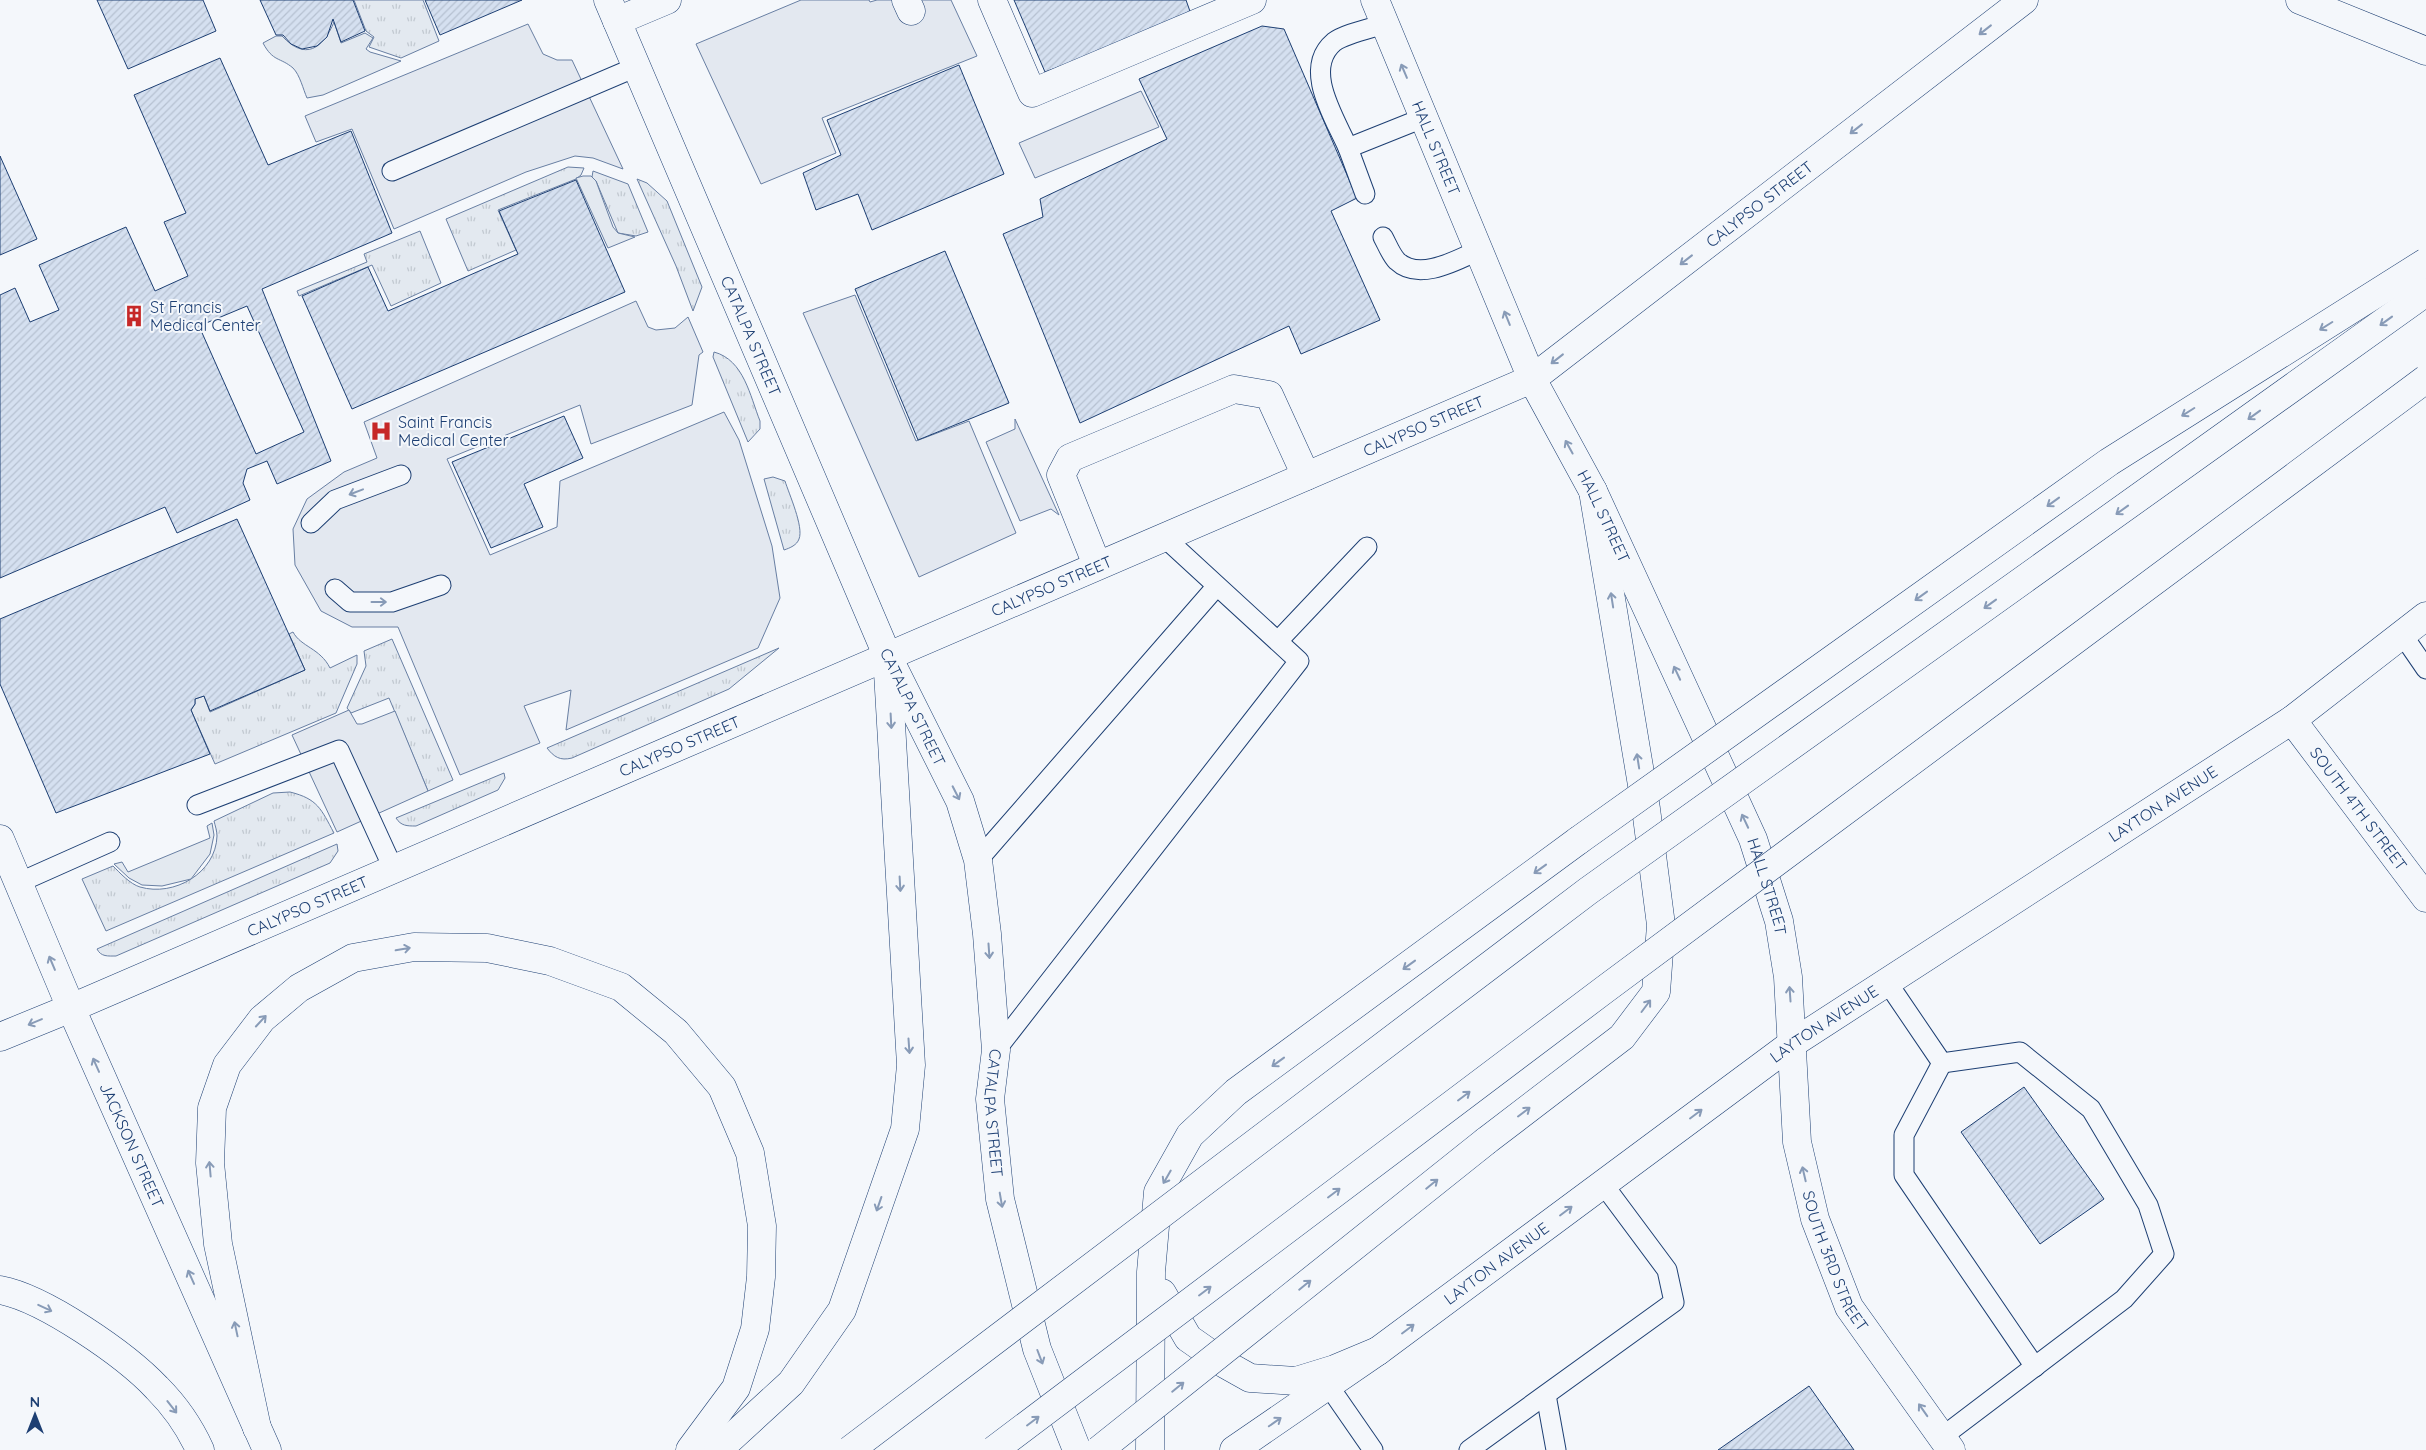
<svg xmlns="http://www.w3.org/2000/svg" width="2426" height="1450" font-family="Quicksand,sans-serif">
<style>
.grass{fill:url(#grass-tufts);stroke:#687fa3}
.garden{fill:#e3e9f0;stroke:#687fa3}
.parking{fill:#e3e8f0;stroke:#687fa3}
.building{fill:url(#building-hatch);stroke:#1d3f73;fill-rule:evenodd}
.lines{fill:none;stroke-linecap:round;stroke-linejoin:round}
.service-casing{stroke:#1d3f73;stroke-width:21}
.minor-casing{stroke:#1d3f73;stroke-width:29}
.tertiary-casing{stroke:#1d3f73;stroke-width:29}
.secondary-casing{stroke:#1d3f73;stroke-width:29}
.primary-casing{stroke:#1d3f73;stroke-width:29}
.motorway-casing{stroke:#1d3f73;stroke-width:29}
.service{stroke:#f4f7fb;stroke-width:19}
.minor{stroke:#f4f7fb;stroke-width:28}
.tertiary{stroke:#f4f7fb;stroke-width:28}
.secondary{stroke:#f4f7fb;stroke-width:28}
.primary{stroke:#f4f7fb;stroke-width:28}
.motorway{stroke:#f4f7fb;stroke-width:28}
.motorway-bridge-casing{stroke:#1d3f73;stroke-width:29;stroke-linecap:butt}
.motorway-bridge{stroke:#f4f7fb;stroke-width:28}
.oneway{stroke:#889bb7}
.labels{text-anchor:middle;stroke-width:4;stroke-linejoin:round;paint-order:stroke}
.street-label{font-size:16px;fill:#1d3f73;stroke:#f4f7fb}
.poi-label{font-size:16px;fill:#1d3f73;stroke:#f4f7fb;text-anchor:start}
</style>
<defs>
<pattern id="grass-tufts" width="24" height="20" patternUnits="userSpaceOnUse" patternTransform="scale(1.25)"><rect width="24" height="20" fill="#e3e9f0"/><path d="M3 7l-1-3M5 7V3M7 7l1-3M15 17l-1-3M17 17v-4M19 17l1-3" fill="none" stroke="#c2c9d1"/></pattern>
<pattern id="building-hatch" width="6" height="6" patternUnits="userSpaceOnUse" patternTransform="scale(1.25)"><rect width="6" height="6" fill="#d5e0f0"/><path d="M-1 1l2-2M0 6l6-6M5 7l2-2" fill="none" stroke="#b6c1d1"/></pattern>
</defs>
<rect width="100%" height="100%" fill="#f4f7fb"/>
<g class="grass">
<polygon points="354,0 423,0 439,41 401,58 369,47 374,37 366,31"/>
<polygon points="568,167 584,168 581,175 576,179 498,210 516,250 468,271 446,219"/>
<polygon points="593,171 628,184 648,232 636,236 618,233 596,181 592,177"/>
<polygon points="637,179 647,183 667,201 702,287 693,311 676,266"/>
<polygon points="420,231 441,283 391,306 372,265 299,296 297,291 367,262 364,254"/>
<path d="M714 352C744 360 750 396 760 421V429L748 442 713 357Z"/>
<path d="M773 477 785 481C789 494 804 527 799 539 797 545 790 548 784 550L764 479Z"/>
<path d="M293 632C301 647 320 648 330 668L357 655V664L336 713 215 764 191 710 195 704V699L204 696 210 712 305 670 289 634Z"/>
<polygon points="392,639 453,780 428,791 389,698 351,713 347,708 366,666 364,651"/>
<path d="M779 648 729 689 572 758C560 761 554 757 547 748Z"/>
<path d="M504 773 505 778 498 790 416 826C407 826 401 826 396 818Z"/>
<path d="M290 792C318 799 321 809 334 833L106 931 82 879 113 866C120 873 130 884 140 887 174 897 216 873 217 836 217 831 215 825 214 821L273 793Z"/>
<path d="M337 844 338 851 330 863 116 956C108 956 101 957 97 949Z"/>
</g>
<g class="garden">
<path d="M334 22 341 43 365 33 373 38 366 49 370 52 401 61 323 95 307 98C303 89 300 75 293 68 280 57 273 62 263 43L276 36H282C305 61 323 49 334 22Z"/>
<polygon points="583,176 591,176 596,181 613,227 618,233 635,237 608,248 576,178"/>
<polygon points="212,823 214,835 210,854 191,879 162,886 142,885 129,878 114,864 122,862 128,872 210,838 207,826"/>
</g>
<g class="parking">
<polygon points="801,0 869,0 870,2 877,0 951,0 977,56 822,118 836,153 761,184 696,44"/>
<polygon points="528,24 543,54 557,60 572,60 623,169 593,158 575,156 526,172 394,229 352,129 316,142 305,116"/>
<polygon points="1141,91 1159,127 1035,178 1019,143"/>
<polygon points="855,295 916,441 969,421 1016,533 919,577 803,313"/>
<polygon points="636,301 648,327 656,330 675,328 688,317 703,352 699,355 692,405 591,444 580,405 447,459 490,555 557,527 560,481 724,412 739,440 772,546 780,598 758,648 566,730 571,690 524,706 540,743 460,775 398,627 352,627 321,611 295,565 293,529 307,499 344,472 377,458 364,422"/>
<polygon points="1015,419 1059,515 1051,509 1020,521 986,442 1015,429"/>
<polygon points="349,710 357,724 362,724 395,711 428,791 337,832 292,735"/>
</g>
<g class="building">
<polygon points="97,0 203,0 216,31 128,69"/>
<polygon points="260,0 353,0 365,31 341,42 333,19 327,37 317,46 302,49 291,44 283,35 276,35"/>
<polygon points="425,0 522,0 440,35"/>
<polygon points="1014,0 1186,0 1192,17 1045,72"/>
<polygon points="1262,26 1284,29 1357,198 1331,211 1380,320 1301,354 1289,326 1080,423 1003,234 1043,217 1040,199 1167,139 1139,79"/>
<path d="M220 58 268 165 351 131 392 233 262 289 331 461 277 484 267 461 247 469 243 483 250 500 177 533 165 507 0 578V295L15 288 30 322 59 310 39 265 126 227 155 291 188 276 164 222 186 213 134 95ZM247 306 304 432 256 454 199 326Z"/>
<polygon points="959,65 1004,174 872,230 858,194 816,210 803,173 841,155 827,120"/>
<polygon points="0,156 37,239 0,255"/>
<polygon points="576,180 625,292 352,409 302,296 368,267 388,311 518,254 499,211"/>
<polygon points="945,251 1009,403 918,440 855,289"/>
<polygon points="564,416 583,458 524,484 543,527 491,548 452,462"/>
<polygon points="237,519 305,670 210,711 204,696 195,699 195,704 191,710 210,754 56,813 0,684 0,619"/>
<polygon points="2024,1087 2104,1199 2040,1244 1961,1132"/>
<polygon points="1809,1386 1854,1450 1718,1450"/>
</g>
<g class="lines">
<g class="service-casing">
<g id="service">
<path d="M1348 148C1335 118 1302 69 1334 42 1344 34 1372 28 1384 24"/>
<polyline points="392,171 636,67"/>
<polyline points="1365,194 1348,148 1423,118"/>
<path d="M1383 237C1387 244 1391 255 1397 261 1419 282 1457 260 1479 250"/>
<polyline points="311,523 335,500 401,475"/>
<polyline points="335,589 350,602 392,602 441,585"/>
<polyline points="2402,634 2426,669"/>
<polyline points="1278,641 1367,547"/>
<polyline points="197,805 339,750 393,868"/>
<polyline points="978,860 1216,587"/>
<polyline points="18,883 110,842"/>
<polyline points="1887,982 1942,1063 2020,1052 2091,1109 2148,1205 2164,1254 2124,1299 1942,1437"/>
<polyline points="996,1050 1299,661 1164,537"/>
<polyline points="1942,1063 1904,1135 1904,1175 2035,1367"/>
<polyline points="1328,1385 1373,1450"/>
<polyline points="1546,1395 1556,1450"/>
<polyline points="1469,1450 1674,1302 1667,1270 1603,1184"/>
</g>
</g>
<g class="minor-casing">
<g id="minor">
<path id="s1" d="M608 0 887 655"/>
<polyline points="906,0 911,11"/>
<polyline points="992,0 1032,93 1252,0"/>
<path id="s2" d="M1375 0 1532 379"/>
<polyline points="2300,0 2426,51"/>
<polyline points="617,21 667,0"/>
<polyline points="1097,565 1061,475 1070,458 1234,389 1269,395 1306,476"/>
<path id="s3" d="M2292 720 2426 898"/>
<polyline points="0,1037 71,1008"/>
</g>
</g>
<g class="tertiary-casing">
<polyline id="tertiary" points="0,839 71,1008"/>
</g>
<g class="secondary-casing">
<g id="secondary">
<path id="s4" d="M1532 379 1593 491 1753 839 1779 921 1788 977 1797 1142 1815 1219 1849 1307 1951 1450"/>
<path id="s5" d="M887 655 960 801 978 860 987 934 996 1050 990 1099 1000 1199 1037 1349 1077 1450"/>
</g>
</g>
<g class="primary-casing">
<g id="primary">
<path id="s6" d="M267 1450 71 1008 1532 379 2024 0"/>
<path id="s7" d="M1234 1450 1378 1351 1793 1043 2292 720 2426 616"/>
</g>
</g>
<g class="motorway-casing">
<g id="motorway">
<polyline points="1486,1141 1622,1037 1656,992 1661,925 1646,809 1593,491"/>
<path d="M0 1290C44 1298 126 1355 157 1388 174 1405 190 1428 200 1450"/>
<polyline points="1162,1293 1188,1338 1225,1364 1250,1378 1296,1381 1335,1369 1378,1351"/>
<polyline points="257,1428 218,1244 210,1163 212,1108 227,1065 262,1019 299,988 353,958 414,947 487,948 550,961 621,987 676,1032 722,1087 750,1153 762,1226 761,1277 755,1329 736,1388 690,1450"/>
<polyline points="718,1450 791,1383 842,1310 905,1129 911,1065 887,655"/>
<polyline points="1150,1450 1151,1272 1158,1192 1190,1135 1236,1092 1579,840"/>
</g>
</g>
<use href="#service" class="service"/>
<use href="#minor" class="minor"/>
<use href="#tertiary" class="tertiary"/>
<use href="#secondary" class="secondary"/>
<use href="#primary" class="primary"/>
<use href="#motorway" class="motorway"/>
<g class="motorway-bridge-casing">
<g id="motorway-bridge">
<polyline points="1579,840 2109,462 2426,262"/>
<polyline points="850,1450 1588,891 2426,292"/>
<polyline points="994,1450 1604,990 2426,379"/>
<polyline points="1099,1450 1486,1141"/>
</g>
</g>
<use href="#motorway-bridge" class="motorway-bridge"/>
</g>
<defs><path id="oneway-shaft" d="M-6 0H5M1.5-3L5.5 0L1.5 3" fill="none" stroke-width="1.6" stroke-linecap="round" stroke-linejoin="round" transform="scale(1.25)"/></defs>
<g class="oneway">
<use href="#oneway-shaft" transform="translate(1985 30) rotate(142)"/>
<use href="#oneway-shaft" transform="translate(1404 71) rotate(-113)"/>
<use href="#oneway-shaft" transform="translate(1856 129) rotate(142)"/>
<use href="#oneway-shaft" transform="translate(1686 260) rotate(142)"/>
<use href="#oneway-shaft" transform="translate(1507 318) rotate(-112)"/>
<use href="#oneway-shaft" transform="translate(2386 321) rotate(144)"/>
<use href="#oneway-shaft" transform="translate(2326 326) rotate(148)"/>
<use href="#oneway-shaft" transform="translate(1557 359) rotate(142)"/>
<use href="#oneway-shaft" transform="translate(2188 412) rotate(148)"/>
<use href="#oneway-shaft" transform="translate(2254 415) rotate(144)"/>
<use href="#oneway-shaft" transform="translate(1569 447) rotate(-119)"/>
<use href="#oneway-shaft" transform="translate(356 492) rotate(159)"/>
<use href="#oneway-shaft" transform="translate(2053 502) rotate(144)"/>
<use href="#oneway-shaft" transform="translate(2122 510) rotate(144)"/>
<use href="#oneway-shaft" transform="translate(1921 596) rotate(144)"/>
<use href="#oneway-shaft" transform="translate(1612 600) rotate(-99)"/>
<use href="#oneway-shaft" transform="translate(379 602)"/>
<use href="#oneway-shaft" transform="translate(1990 604) rotate(144)"/>
<use href="#oneway-shaft" transform="translate(1677 673) rotate(-115)"/>
<use href="#oneway-shaft" transform="translate(891 721) rotate(87)"/>
<use href="#oneway-shaft" transform="translate(1638 761) rotate(-99)"/>
<use href="#oneway-shaft" transform="translate(956 793) rotate(63)"/>
<use href="#oneway-shaft" transform="translate(1745 821) rotate(-115)"/>
<use href="#oneway-shaft" transform="translate(1540 869) rotate(144)"/>
<use href="#oneway-shaft" transform="translate(900 884) rotate(87)"/>
<use href="#oneway-shaft" transform="translate(403 949) rotate(-10)"/>
<use href="#oneway-shaft" transform="translate(989 951) rotate(86)"/>
<use href="#oneway-shaft" transform="translate(52 963) rotate(-113)"/>
<use href="#oneway-shaft" transform="translate(1409 965) rotate(144)"/>
<use href="#oneway-shaft" transform="translate(1790 994) rotate(-94)"/>
<use href="#oneway-shaft" transform="translate(1646 1006) rotate(-53)"/>
<use href="#oneway-shaft" transform="translate(261 1021) rotate(-47)"/>
<use href="#oneway-shaft" transform="translate(35 1022) rotate(157)"/>
<use href="#oneway-shaft" transform="translate(909 1046) rotate(86)"/>
<use href="#oneway-shaft" transform="translate(1278 1062) rotate(144)"/>
<use href="#oneway-shaft" transform="translate(96 1065) rotate(-114)"/>
<use href="#oneway-shaft" transform="translate(1464 1096) rotate(-37)"/>
<use href="#oneway-shaft" transform="translate(1524 1112) rotate(-37)"/>
<use href="#oneway-shaft" transform="translate(1696 1114) rotate(-37)"/>
<use href="#oneway-shaft" transform="translate(210 1169) rotate(-95)"/>
<use href="#oneway-shaft" transform="translate(1804 1174) rotate(-103)"/>
<use href="#oneway-shaft" transform="translate(1167 1177) rotate(120)"/>
<use href="#oneway-shaft" transform="translate(1432 1184) rotate(-39)"/>
<use href="#oneway-shaft" transform="translate(1334 1193) rotate(-37)"/>
<use href="#oneway-shaft" transform="translate(1001 1200) rotate(80)"/>
<use href="#oneway-shaft" transform="translate(879 1204) rotate(109)"/>
<use href="#oneway-shaft" transform="translate(1566 1211) rotate(-37)"/>
<use href="#oneway-shaft" transform="translate(191 1277) rotate(-114)"/>
<use href="#oneway-shaft" transform="translate(1305 1285) rotate(-39)"/>
<use href="#oneway-shaft" transform="translate(1205 1291) rotate(-37)"/>
<use href="#oneway-shaft" transform="translate(45 1308) rotate(25)"/>
<use href="#oneway-shaft" transform="translate(236 1329) rotate(-102)"/>
<use href="#oneway-shaft" transform="translate(1408 1329) rotate(-37)"/>
<use href="#oneway-shaft" transform="translate(1040 1357) rotate(69)"/>
<use href="#oneway-shaft" transform="translate(1178 1387) rotate(-39)"/>
<use href="#oneway-shaft" transform="translate(172 1407) rotate(52)"/>
<use href="#oneway-shaft" transform="translate(1923 1410) rotate(-125)"/>
<use href="#oneway-shaft" transform="translate(1033 1421) rotate(-37)"/>
<use href="#oneway-shaft" transform="translate(1275 1422) rotate(-35)"/>
</g>
<defs>
<g id="building-bare" transform="scale(1.725)"><path d="M-4-6H4V6H1V3H-1V6H-4ZM-2.5-4.3h1.7v1.8h-1.7ZM.8-4.3h1.7v1.8H.8ZM-2.5-1h1.7V.8h-1.7ZM.8-1h1.7V.8H.8Z" fill="#c62828" stroke="#f4f7fb" stroke-width="2.5" paint-order="stroke"/></g>
<g id="hospital-bare" transform="scale(1.725)"><path d="M-5-5h3v3.5h4V-5h3V5h-3V1.5h-4V5h-3Z" fill="#c62828" stroke="#f4f7fb" stroke-width="2.5" paint-order="stroke"/></g>
</defs>
<g fill-rule="evenodd">
<use href="#building-bare" x="134" y="316"/>
<use href="#hospital-bare" x="381" y="431"/>
</g>
<g class="labels">
<g class="street-label">
<text dy="6" stroke="none"><textPath href="#s2" startOffset="160">HALL STREET</textPath></text>
<text dy="6" stroke="none"><textPath href="#s6" startOffset="2361">CALYPSO STREET</textPath></text>
<text dy="6" stroke="none"><textPath href="#s1" startOffset="365">CATALPA STREET</textPath></text>
<text dy="6" stroke="none"><textPath href="#s6" startOffset="1956">CALYPSO STREET</textPath></text>
<text dy="6" stroke="none"><textPath href="#s4" startOffset="155">HALL STREET</textPath></text>
<text dy="6" stroke="none"><textPath href="#s6" startOffset="1551">CALYPSO STREET</textPath></text>
<text transform="translate(913 707) rotate(64)" y="6">CATALPA STREET</text>
<text dy="6" stroke="none"><textPath href="#s6" startOffset="1146">CALYPSO STREET</textPath></text>
<text dy="6" stroke="none"><textPath href="#s7" startOffset="1132">LAYTON AVENUE</textPath></text>
<text dy="6" stroke="none"><textPath href="#s3" startOffset="111">SOUTH 4TH STREET</textPath></text>
<text dy="6" stroke="none"><textPath href="#s4" startOffset="560">HALL STREET</textPath></text>
<text dy="6" stroke="none"><textPath href="#s6" startOffset="741">CALYPSO STREET</textPath></text>
<text dy="6" stroke="none"><textPath href="#s7" startOffset="728">LAYTON AVENUE</textPath></text>
<text dy="6" stroke="none"><textPath href="#s5" startOffset="479">CATALPA STREET</textPath></text>
<text transform="translate(132 1145) rotate(66)" y="6">JACKSON STREET</text>
<text dy="6" stroke="none"><textPath href="#s4" startOffset="944">SOUTH 3RD STREET</textPath></text>
<text dy="6" stroke="none"><textPath href="#s7" startOffset="322">LAYTON AVENUE</textPath></text>
</g>
<g class="poi-label">
<text x="150" y="313">St Francis<tspan x="150" dy="18">Medical Center</tspan></text>
<text x="398" y="428">Saint Francis<tspan x="398" dy="18">Medical Center</tspan></text>
</g>
</g>
<g transform="translate(35 1415)" stroke="#f4f7fb" stroke-width="4" paint-order="stroke">
<path d="M0-4L9 19L0 12L-9 19Z" fill="#1d3f73"/>
<text y="-8" font-size="14" font-weight="bold" text-anchor="middle" fill="#1d3f73">N</text>
</g>
</svg>
